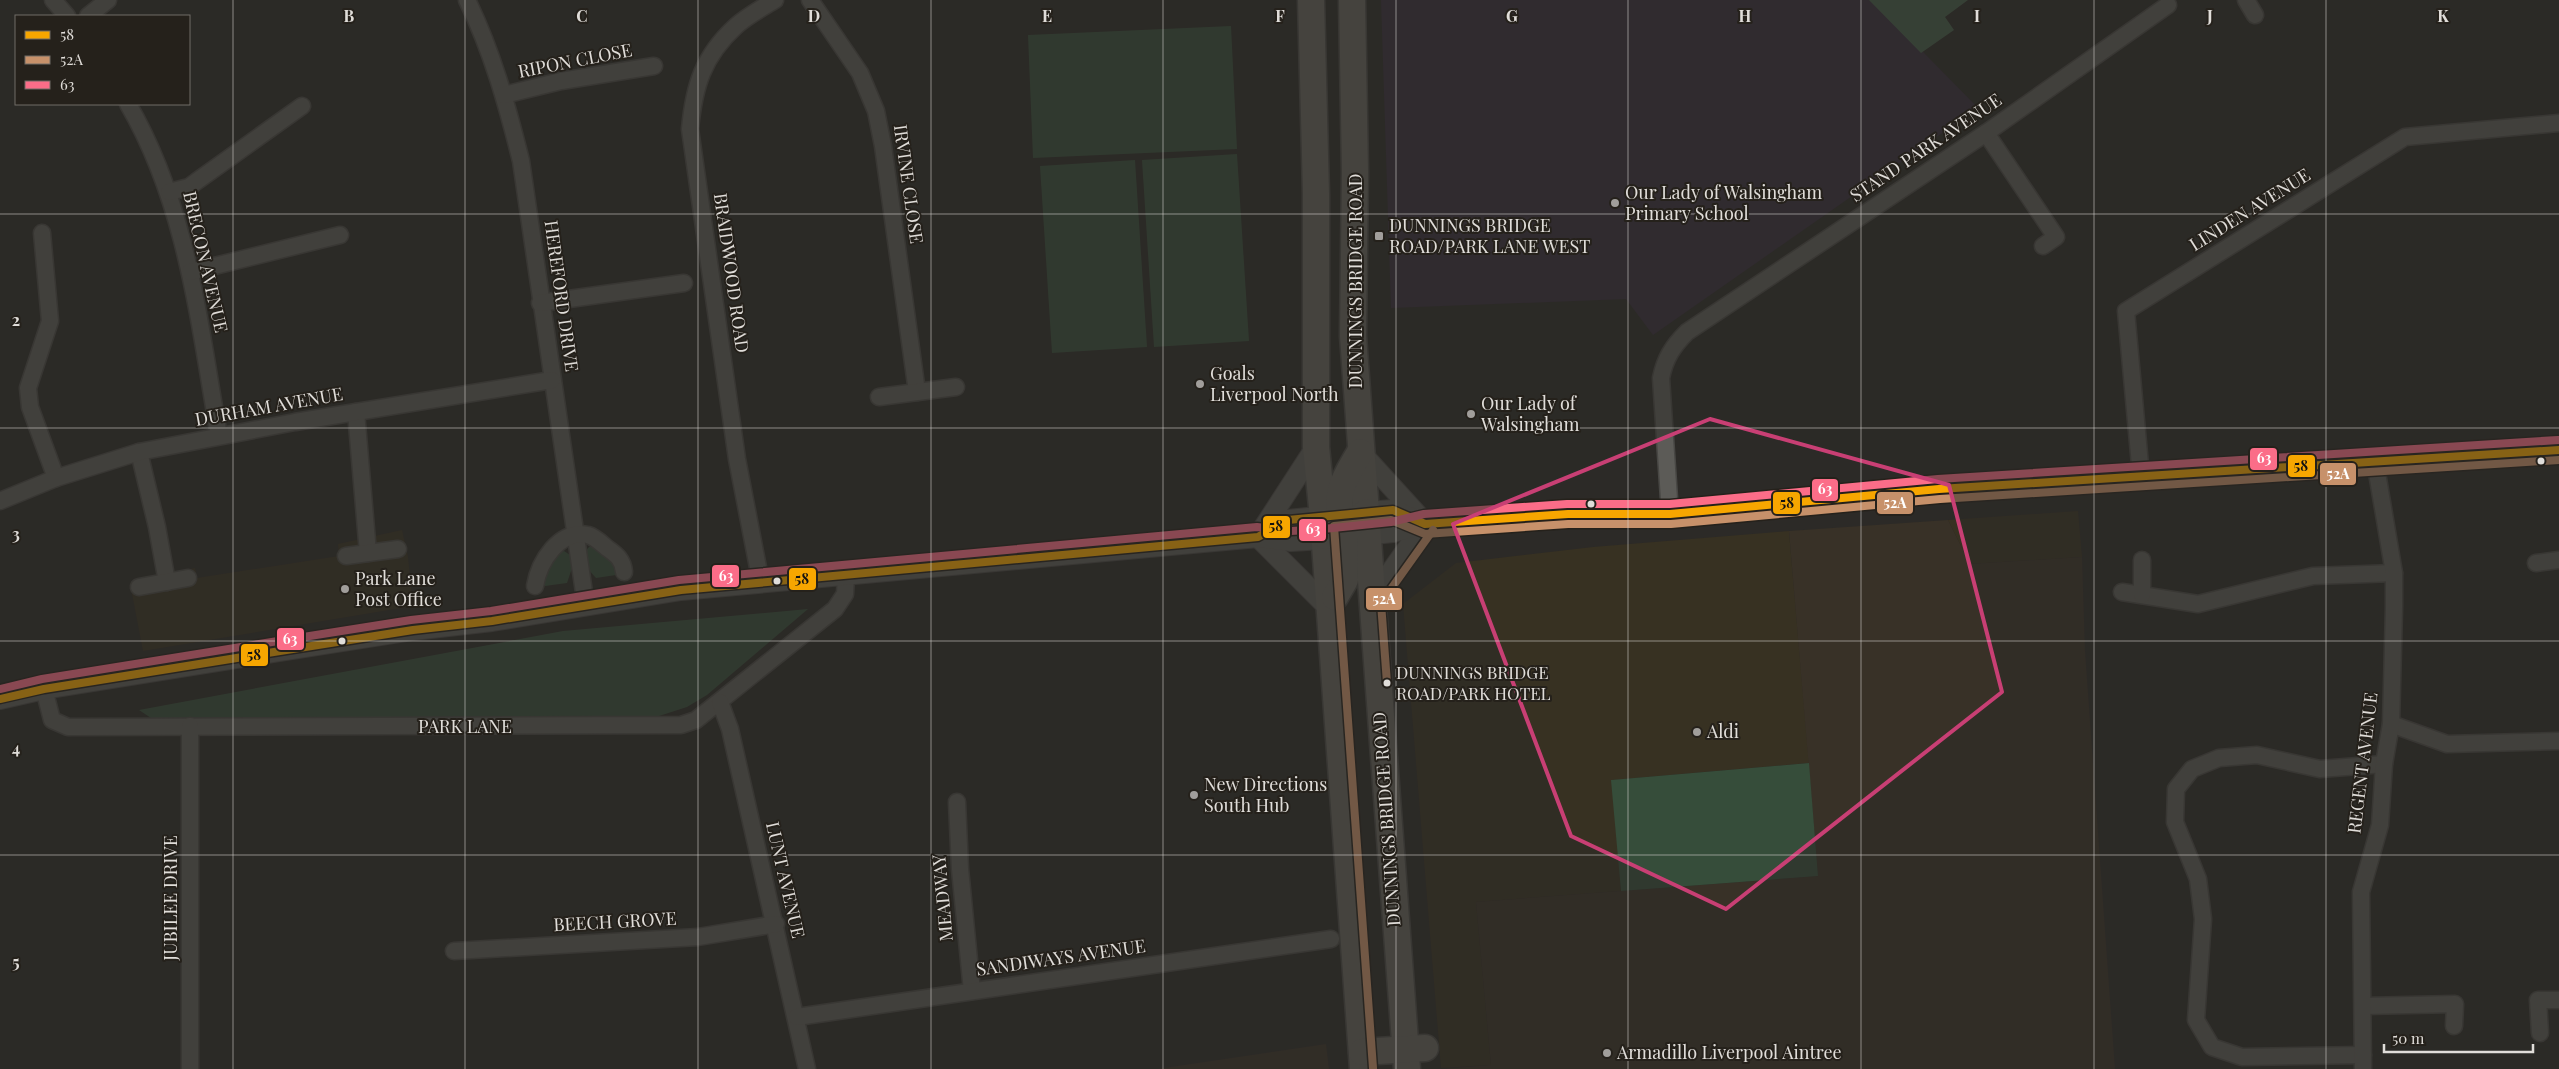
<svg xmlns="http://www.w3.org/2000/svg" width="2559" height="1069" font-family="'Playfair Display',serif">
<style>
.commercial{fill:#373122}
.built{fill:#383127}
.education{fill:#362d3b}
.green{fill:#364d3a}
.forest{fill:#445c48}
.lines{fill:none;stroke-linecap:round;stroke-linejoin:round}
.minor-casing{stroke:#484744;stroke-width:19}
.tertiary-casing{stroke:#484744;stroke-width:22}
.trunk-casing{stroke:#484744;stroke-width:29}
.minor{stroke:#5c5b57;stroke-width:16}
.tertiary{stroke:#5c5b57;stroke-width:20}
.trunk{stroke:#64625c;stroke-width:26}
.bus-1-casing{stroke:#25211b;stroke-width:11}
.bus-2-casing{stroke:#25211b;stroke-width:11}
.bus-3-casing{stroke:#25211b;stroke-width:11}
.bus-1{stroke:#f7a600;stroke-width:8}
.bus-2{stroke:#c7916a;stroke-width:8}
.bus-3{stroke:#fb6d88;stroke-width:8}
.marked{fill:none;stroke:#c83f74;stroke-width:4;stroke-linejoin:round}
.grid{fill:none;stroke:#e0ddd9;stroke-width:1;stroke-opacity:0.55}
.poi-dot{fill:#a19e9b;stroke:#25211b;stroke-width:2}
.bus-dot{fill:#e0ddd9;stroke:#25211b;stroke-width:2}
.labels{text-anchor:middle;stroke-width:4;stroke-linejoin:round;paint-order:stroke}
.bus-label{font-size:17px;fill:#e0ddd9;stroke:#25211b;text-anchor:start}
.street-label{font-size:18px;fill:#e0ddd9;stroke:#25211b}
.poi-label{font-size:18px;fill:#e0ddd9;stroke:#25211b;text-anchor:start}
.grid-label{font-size:16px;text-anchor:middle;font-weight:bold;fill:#e0ddd9;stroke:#25211b;stroke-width:4;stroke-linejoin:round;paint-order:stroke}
.line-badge{stroke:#25211b;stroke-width:2}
.badge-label{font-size:14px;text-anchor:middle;font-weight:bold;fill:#fff}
.pale-badge-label{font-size:14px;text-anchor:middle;font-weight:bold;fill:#111}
</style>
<rect width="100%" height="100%" fill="#2c2a27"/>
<g class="commercial">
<polygon points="2078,511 2082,557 1970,564 1948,520"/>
<polygon points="402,530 408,557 413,606 143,651 130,583 195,568 197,578 339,556 338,544"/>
<polygon points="1789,531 1809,763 1612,780 1621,891 1476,902 1491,1065 1441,1068 1403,604 1456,563 1593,547"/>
</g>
<g class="built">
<polygon points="1948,520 1970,564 2082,557 2085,651 2115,1069 1441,1069 1491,1065 1476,902 1818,876 1789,531"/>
<polygon points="1326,1044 1329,1069 1157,1069"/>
</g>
<polygon class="education" points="1381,0 1872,0 1978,108 1653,335 1626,299 1391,308"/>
<g class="green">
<polygon points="1231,26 1237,149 1033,158 1028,35"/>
<polygon points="1237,154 1249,341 1154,347 1142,160"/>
<polygon points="1135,160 1147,347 1052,353 1040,166"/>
<path d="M589 547C603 545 615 562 616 575L596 578 588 569 585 552Z"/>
<path d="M564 551 570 555 572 568 567 583 545 586C543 573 551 556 564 551Z"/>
<polygon points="808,609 707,695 687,707 659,716 151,718 139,710 563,631"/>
<polygon points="1809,763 1818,876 1621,891 1611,780"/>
</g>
<polygon class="forest" points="1869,0 1968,0 1945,17 1954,30 1921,53"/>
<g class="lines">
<g class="minor-casing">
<g id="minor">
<polyline points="53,0 67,16"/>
<path d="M467 0C492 51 507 105 521 161L586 606"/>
<polyline points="810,0 860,73 876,111 883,146 917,392"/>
<polyline points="2246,0 2255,15"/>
<polyline points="88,16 108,0"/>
<polyline points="504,95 561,81 654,66"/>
<path d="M128 104C187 205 199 323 219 436"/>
<polyline points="1986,133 2056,237 2043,246"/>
<polyline points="169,192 189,187 197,181 302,106"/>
<polyline points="42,233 50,321 28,388 30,407 56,478"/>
<polyline points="190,272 340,235"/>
<polyline points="540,303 684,283"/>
<polyline points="879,397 956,387"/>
<polyline points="356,412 368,553"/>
<polyline points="139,452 157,527 167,582"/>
<polyline points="2141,476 2126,311 2405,137 2559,123"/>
<polyline points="0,501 56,478 139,452 295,422 552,380"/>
<path d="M1670 514 1661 378C1665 358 1673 346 1687 332L1986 133 2168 5"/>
<polyline points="346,556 398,549"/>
<polyline points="2536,563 2559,560"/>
<path d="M761 583 737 459 690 129C694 86 703 56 736 26 747 16 762 8 775 0"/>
<path d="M535 586C539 562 559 529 588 535 595 537 601 543 607 548 617 555 623 560 624 572"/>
<polyline points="139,587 188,578"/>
<polyline points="2122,592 2198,604 2313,576 2394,573"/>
<polyline points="2142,595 2142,560"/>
<polyline points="44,689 52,720 68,727 681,725 696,720 835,609 845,594 846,575"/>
<polyline points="720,702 730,729 807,1069"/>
<polyline points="2391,724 2447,744 2559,741"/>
<polyline points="190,726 190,1069"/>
<polyline points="957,802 960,869 972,991"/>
<polyline points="454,951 698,937 776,924"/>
<polyline points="2364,1006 2455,1004 2454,1026"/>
<polyline points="797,1017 1331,939"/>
<polyline points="2540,1033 2538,1000 2559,1000"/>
<polyline points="2363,1055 2242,1057 2212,1047 2196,1020 2203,919 2198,879 2175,822 2176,789 2192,769 2219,758 2257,755 2320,769 2384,764"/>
<polyline points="2363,1069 2361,892 2380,825 2384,764 2391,724 2394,607 2394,573 2375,461"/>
</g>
</g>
<g class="tertiary-casing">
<g id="tertiary">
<polyline points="1360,452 1422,520"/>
<polyline points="1259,535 1316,447"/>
<polyline points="1258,537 1288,520 1367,512 1393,510 1425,524"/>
<polyline points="1258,537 1329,608"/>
<polyline points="1371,600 1425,524"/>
<polyline points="0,699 44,689 280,651 413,630 492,621 681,590 1258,537 1291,541 1324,539 1393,532 1425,524 1568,514 1670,514 1939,489 2559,450"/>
</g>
</g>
<g class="trunk-casing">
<g id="trunk">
<polyline points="1311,0 1316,194 1316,447 1323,517 1363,1069"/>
<polyline points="1352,0 1355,172 1353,336 1407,1069"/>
<path d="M1326 536C1348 515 1335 512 1341 490 1344 477 1354 463 1360 452"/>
<polyline points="1335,597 1345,580 1344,536 1352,522 1367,512"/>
<polyline points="1362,1052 1425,1048"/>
</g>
</g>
<use href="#minor" class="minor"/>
<use href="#tertiary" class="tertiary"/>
<use href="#trunk" class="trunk"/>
<g class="bus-1-casing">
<polyline id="bus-1" points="0,699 44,689 280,651 413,630 492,621 681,590 1258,537 1288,520 1393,510 1425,524 1568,514 1670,514 1939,489 2559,450"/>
</g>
<g class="bus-2-casing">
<g id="bus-2">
<polyline points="1387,683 1381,603 1433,530"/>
<polyline points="1373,1068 1334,526 1391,520 1425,534 1568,524 1671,524 1940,499 2559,460"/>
</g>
</g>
<g class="bus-3-casing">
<polyline id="bus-3" points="0,689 42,679 278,641 411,620 491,611 679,580 1257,527 1291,531 1323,529 1391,522 1424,514 1567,504 1670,504 1938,479 2558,440"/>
</g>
<use href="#bus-1" class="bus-1"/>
<use href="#bus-2" class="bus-2"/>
<use href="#bus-3" class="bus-3"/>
</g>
<path d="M0 0H2559V1069H0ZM1710 419 1949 485 2002 692 1726 909 1571 836 1453 524Z" fill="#2c2a27" fill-opacity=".55" fill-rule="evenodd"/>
<path class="marked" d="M1710 419 1949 485 2002 692 1726 909 1571 836 1453 524Z"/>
<path class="grid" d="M233 0V1069M465 0V1069M698 0V1069M931 0V1069M1163 0V1069M1396 0V1069M1628 0V1069M1861 0V1069M2094 0V1069M2326 0V1069M0 214H2559M0 428H2559M0 641H2559M0 855H2559"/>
<g class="poi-dot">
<circle cx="1615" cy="203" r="5"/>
<rect x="1374" y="231" width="10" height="10" rx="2.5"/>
<circle cx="1200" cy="384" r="5"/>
<circle cx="1471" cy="414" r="5"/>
<circle cx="345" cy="589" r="5"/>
<circle cx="1697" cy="732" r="5"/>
<circle cx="1194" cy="795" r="5"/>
<circle cx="1607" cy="1053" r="5"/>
</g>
<g class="bus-dot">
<circle cx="2541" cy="461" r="4.5"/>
<circle cx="1591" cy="504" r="4.5"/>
<circle cx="777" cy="581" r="4.5"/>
<circle cx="342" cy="641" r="4.5"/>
<circle cx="1387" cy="683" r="4.5"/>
</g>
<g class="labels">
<g class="bus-label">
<text x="1396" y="679">DUNNINGS BRIDGE<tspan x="1396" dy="21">ROAD/PARK HOTEL</tspan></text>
</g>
<g class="street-label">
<text transform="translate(575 61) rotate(-11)" y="6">RIPON CLOSE</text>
<text transform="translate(1926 148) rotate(-34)" y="6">STAND PARK AVENUE</text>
<text transform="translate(908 184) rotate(82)" y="6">IRVINE CLOSE</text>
<text transform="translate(2250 210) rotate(-32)" y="6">LINDEN AVENUE</text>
<text transform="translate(205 262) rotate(77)" y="6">BRECON AVENUE</text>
<text transform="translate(731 273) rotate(82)" y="6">BRAIDWOOD ROAD</text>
<text transform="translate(1356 281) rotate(-90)" y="6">DUNNINGS BRIDGE ROAD</text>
<text transform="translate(561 296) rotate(82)" y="6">HEREFORD DRIVE</text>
<text transform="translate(269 407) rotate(-10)" y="6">DURHAM AVENUE</text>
<text x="465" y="733">PARK LANE</text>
<text transform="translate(2363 763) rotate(-83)" y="6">REGENT AVENUE</text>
<text transform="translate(1387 819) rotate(-94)" y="6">DUNNINGS BRIDGE ROAD</text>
<text transform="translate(785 880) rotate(77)" y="6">LUNT AVENUE</text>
<text transform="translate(171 898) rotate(-90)" y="6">JUBILEE DRIVE</text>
<text transform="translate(943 898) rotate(-95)" y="6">MEADWAY</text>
<text transform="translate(615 922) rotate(-3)" y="6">BEECH GROVE</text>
<text transform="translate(1061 958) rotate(-8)" y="6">SANDIWAYS AVENUE</text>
</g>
<g class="poi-label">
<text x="1625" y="199">Our Lady of Walsingham<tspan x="1625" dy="21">Primary School</tspan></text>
<text x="1389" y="232">DUNNINGS BRIDGE<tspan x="1389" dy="21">ROAD/PARK LANE WEST</tspan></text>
<text x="1210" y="380">Goals<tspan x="1210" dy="21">Liverpool North</tspan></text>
<text x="1481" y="410">Our Lady of<tspan x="1481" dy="21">Walsingham</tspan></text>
<text x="355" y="585">Park Lane<tspan x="355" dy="21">Post Office</tspan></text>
<text x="1707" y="738">Aldi</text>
<text x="1204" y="791">New Directions<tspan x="1204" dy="21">South Hub</tspan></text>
<text x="1617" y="1059">Armadillo Liverpool Aintree</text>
</g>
</g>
<g class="grid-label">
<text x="349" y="22">B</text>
<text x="582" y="22">C</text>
<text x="814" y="22">D</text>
<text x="1047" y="22">E</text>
<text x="1280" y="22">F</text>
<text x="1512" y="22">G</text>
<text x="1745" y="22">H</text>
<text x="1977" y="22">I</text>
<text x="2210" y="22">J</text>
<text x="2443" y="22">K</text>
<text x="16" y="326">2</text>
<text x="16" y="540">3</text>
<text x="16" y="754">4</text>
<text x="16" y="968">5</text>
</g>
<g class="line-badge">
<rect x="2249" y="447" width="29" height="24" rx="5" fill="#fb6d88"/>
<rect x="2287" y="454" width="29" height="24" rx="5" fill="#f7a600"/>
<rect x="2319" y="462" width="38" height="24" rx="5" fill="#c7916a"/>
<rect x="1811" y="478" width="28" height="24" rx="5" fill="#fb6d88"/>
<rect x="1772" y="491" width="29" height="24" rx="5" fill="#f7a600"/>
<rect x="1876" y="491" width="38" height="24" rx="5" fill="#c7916a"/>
<rect x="1262" y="515" width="29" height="24" rx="5" fill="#f7a600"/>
<rect x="1298" y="518" width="29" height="24" rx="5" fill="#fb6d88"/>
<rect x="711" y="564" width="29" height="24" rx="5" fill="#fb6d88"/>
<rect x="788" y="567" width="29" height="24" rx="5" fill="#f7a600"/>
<rect x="1365" y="587" width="38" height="24" rx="5" fill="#c7916a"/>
<rect x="276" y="627" width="29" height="24" rx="5" fill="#fb6d88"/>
<rect x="240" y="643" width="29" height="24" rx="5" fill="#f7a600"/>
</g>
<g class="badge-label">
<text x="2264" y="463">63</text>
<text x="2338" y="479">52A</text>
<text x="1825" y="494">63</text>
<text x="1895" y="508">52A</text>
<text x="1313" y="534">63</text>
<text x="726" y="581">63</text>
<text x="1384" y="604">52A</text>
<text x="290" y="644">63</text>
</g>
<g class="pale-badge-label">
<text x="2301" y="471">58</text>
<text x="1787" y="508">58</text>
<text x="1276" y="531">58</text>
<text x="802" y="584">58</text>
<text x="254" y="660">58</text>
</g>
<rect x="15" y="15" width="175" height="90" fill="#25211b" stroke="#706c67"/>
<rect x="25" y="31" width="25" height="8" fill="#f7a600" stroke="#706c67"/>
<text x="60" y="40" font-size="15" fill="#e0ddd9">58</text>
<rect x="25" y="56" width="25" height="8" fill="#c7916a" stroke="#706c67"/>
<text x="60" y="65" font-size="15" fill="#e0ddd9">52A</text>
<rect x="25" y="81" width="25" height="8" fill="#fb6d88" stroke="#706c67"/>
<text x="60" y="90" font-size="15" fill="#e0ddd9">63</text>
<path d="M2384 1044v8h149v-8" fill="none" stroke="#e0ddd9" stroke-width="2.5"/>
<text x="2392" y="1044" font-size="15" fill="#e0ddd9" stroke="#25211b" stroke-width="4" paint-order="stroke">50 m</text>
</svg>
